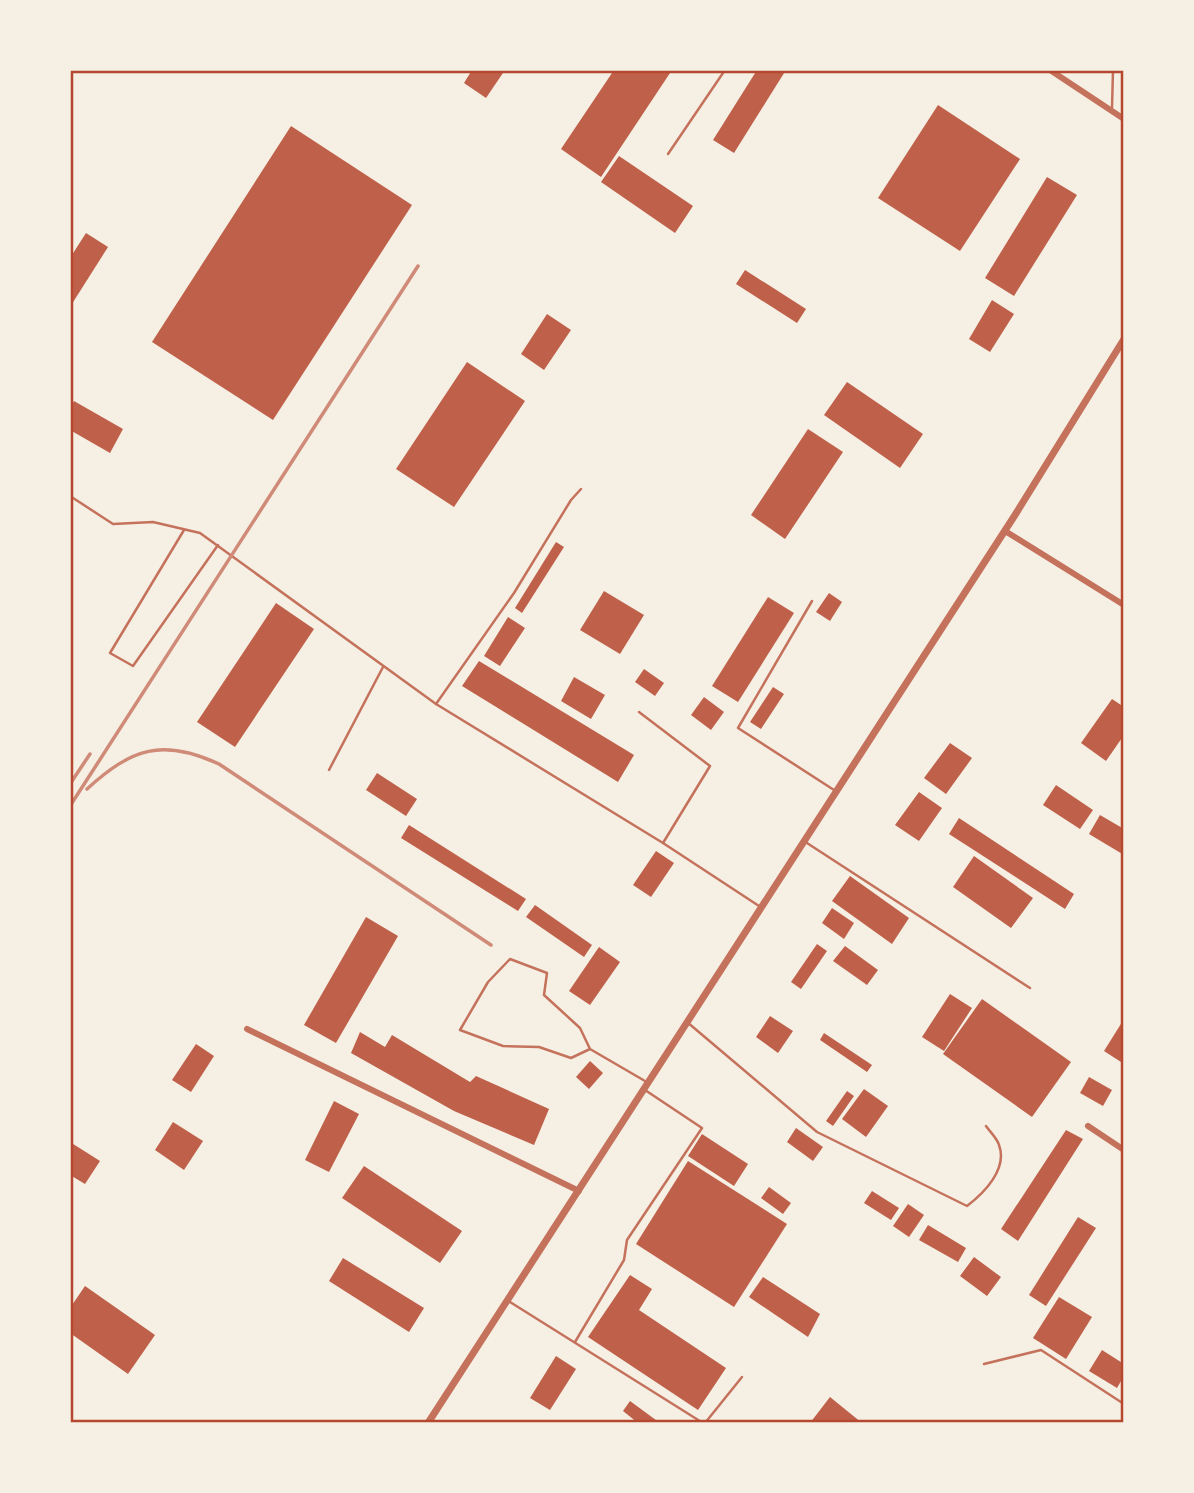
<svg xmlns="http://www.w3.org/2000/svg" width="1194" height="1493" font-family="'Noto Serif',serif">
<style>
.building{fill:#bf614a}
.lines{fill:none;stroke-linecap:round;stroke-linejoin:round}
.service{stroke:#c5725c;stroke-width:2.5}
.minor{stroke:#c5725c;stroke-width:6}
.tertiary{stroke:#c5725c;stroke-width:7}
.rail{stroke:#cf8b77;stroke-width:3.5}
.neatline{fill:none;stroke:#b5482f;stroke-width:2.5}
</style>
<rect width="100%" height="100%" fill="#f6efe4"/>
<g class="building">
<polygon points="472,70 505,70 486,98 464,83"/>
<polygon points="614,70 672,70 601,177 561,149"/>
<polygon points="757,70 786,70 734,153 713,140"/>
<polygon points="938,105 1020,159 960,251 878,198"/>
<polygon points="291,126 412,205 273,420 152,342"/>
<polygon points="619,156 693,206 675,233 601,182"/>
<polygon points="1047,177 1077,195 1014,296 985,278"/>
<polygon points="86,233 108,247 70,307 70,258"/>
<polygon points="745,270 806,309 797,323 736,284"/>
<polygon points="992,300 1014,314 990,352 969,339"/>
<polygon points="547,314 571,330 544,370 521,354"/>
<polygon points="467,362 525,401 454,507 396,469"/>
<polygon points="847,382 923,434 900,468 824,415"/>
<polygon points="74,401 123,429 110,453 70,430 70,408"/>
<polygon points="808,429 843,452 785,539 751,515"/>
<polygon points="556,542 564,547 522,613 515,608"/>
<polygon points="604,591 644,615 620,654 580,630"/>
<polygon points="829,593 842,602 830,621 816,612"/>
<polygon points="768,597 794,613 738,702 712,686"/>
<polygon points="276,603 314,629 235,747 197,722"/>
<polygon points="508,617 525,628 500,666 484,656"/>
<polygon points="479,661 634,755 618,782 462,686"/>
<polygon points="644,669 664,683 655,696 635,682"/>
<polygon points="574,677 605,695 591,719 561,701"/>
<polygon points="773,687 784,694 761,729 750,722"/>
<polygon points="704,697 724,712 711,730 691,715"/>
<polygon points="1112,699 1124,707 1124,735 1106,761 1081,743"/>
<polygon points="950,743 972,758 946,794 924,778"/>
<polygon points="377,773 417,799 406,816 366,790"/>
<polygon points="1056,785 1093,810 1080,829 1043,805"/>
<polygon points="919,792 942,808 919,841 895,825"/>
<polygon points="1100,815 1124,829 1124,855 1089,834"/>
<polygon points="959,818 1074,894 1065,909 949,834"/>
<polygon points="409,825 526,899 518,911 401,838"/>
<polygon points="656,851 674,863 651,897 633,885"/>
<polygon points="974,856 1033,898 1011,928 953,887"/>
<polygon points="850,876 909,918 892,944 832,901"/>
<polygon points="535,905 592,945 584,957 526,917"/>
<polygon points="832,908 854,923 844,939 822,923"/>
<polygon points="366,917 398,936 336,1043 304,1025"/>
<polygon points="817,944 827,951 801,989 791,982"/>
<polygon points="845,946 878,970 867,985 833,961"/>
<polygon points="599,947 620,962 590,1005 569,991"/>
<polygon points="950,994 972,1008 944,1051 922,1037"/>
<polygon points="982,999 1071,1062 1032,1117 943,1054"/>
<polygon points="770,1016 793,1031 778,1053 756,1037"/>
<polygon points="1124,1019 1124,1057 1121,1062 1104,1051"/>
<polygon points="360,1032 385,1047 392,1035 470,1082 476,1076 549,1109 534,1145 454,1111 351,1053"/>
<polygon points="824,1033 872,1065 867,1072 820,1040"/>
<polygon points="196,1044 214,1056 191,1092 172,1080"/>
<polygon points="590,1061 603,1073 589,1089 576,1077"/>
<polygon points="1089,1077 1112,1090 1103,1106 1080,1093"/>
<polygon points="864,1089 888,1106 866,1137 842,1119"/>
<polygon points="847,1091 854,1096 833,1126 826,1121"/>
<polygon points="334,1101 359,1114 329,1172 305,1160"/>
<polygon points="173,1122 203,1141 184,1170 155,1150"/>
<polygon points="796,1128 823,1147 813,1161 787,1142"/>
<polygon points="1066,1130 1083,1139 1018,1241 1001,1229"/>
<polygon points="702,1134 748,1164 734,1186 688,1156"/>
<polygon points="70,1142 100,1161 85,1184 70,1175"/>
<polygon points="688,1161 787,1224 734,1307 636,1244"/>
<polygon points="364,1166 462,1231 440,1263 342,1198"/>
<polygon points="769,1187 791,1203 783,1214 761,1198"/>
<polygon points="872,1191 899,1208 891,1220 864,1203"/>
<polygon points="908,1204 924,1215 909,1237 893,1226"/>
<polygon points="1078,1217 1096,1228 1046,1306 1029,1295"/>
<polygon points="928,1225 966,1248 958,1262 919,1240"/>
<polygon points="974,1257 1001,1277 987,1296 960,1276"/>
<polygon points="343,1258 424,1308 409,1332 329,1281"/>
<polygon points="630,1275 652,1289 639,1310 726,1368 698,1410 588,1337"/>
<polygon points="763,1277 820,1314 808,1337 749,1297"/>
<polygon points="85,1286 155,1335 128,1374 70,1333 70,1308"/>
<polygon points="1059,1297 1092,1317 1066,1359 1033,1338"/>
<polygon points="1102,1350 1124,1364 1124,1376 1117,1388 1089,1371"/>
<polygon points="556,1356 576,1369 550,1410 530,1398"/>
<polygon points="830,1397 862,1423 810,1423"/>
<polygon points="630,1401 660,1423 638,1423 623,1411"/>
</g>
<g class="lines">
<g class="service">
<polyline points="1112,108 1113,70"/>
<polyline points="668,154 725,70"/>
<polyline points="70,496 113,524 153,522 200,533 436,704 663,843 759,906"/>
<polyline points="184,530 110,653 133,666 218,545"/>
<polyline points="812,601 738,728 834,790"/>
<polyline points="436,704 514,593 571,500 581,489"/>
<polyline points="639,712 710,766 663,843"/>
<polyline points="329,770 383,667"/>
<polyline points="807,843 1030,988"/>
<path d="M687 1022 817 1132 967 1206C984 1193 1008 1169 999 1145 997 1138 990 1132 986 1126"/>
<polyline points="590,1049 571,1058 539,1047 503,1046 460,1030 488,982 510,959 547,973 544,995 580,1028 590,1049 645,1081"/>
<polyline points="510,1302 703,1423"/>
<polyline points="575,1342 624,1260 627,1240 702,1128 645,1090"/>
<polyline points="984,1364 1041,1350 1124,1404"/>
<polyline points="705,1423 742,1377"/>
</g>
<g class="minor">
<polyline points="1050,70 1124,119"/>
<polyline points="1005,531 1124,605"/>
<polyline points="247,1029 579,1191"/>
<polyline points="1088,1126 1124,1150"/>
</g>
<polyline class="tertiary" points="428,1423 1015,515 1124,339"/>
<g class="rail">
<polyline points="70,784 90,754"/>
<path d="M87 789C132 748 162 738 219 764L491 945"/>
<polyline points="70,806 418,266"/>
</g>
</g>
<rect width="1194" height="1493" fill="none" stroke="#f6efe4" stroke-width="144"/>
<rect x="72" y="72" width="1050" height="1349" class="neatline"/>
</svg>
